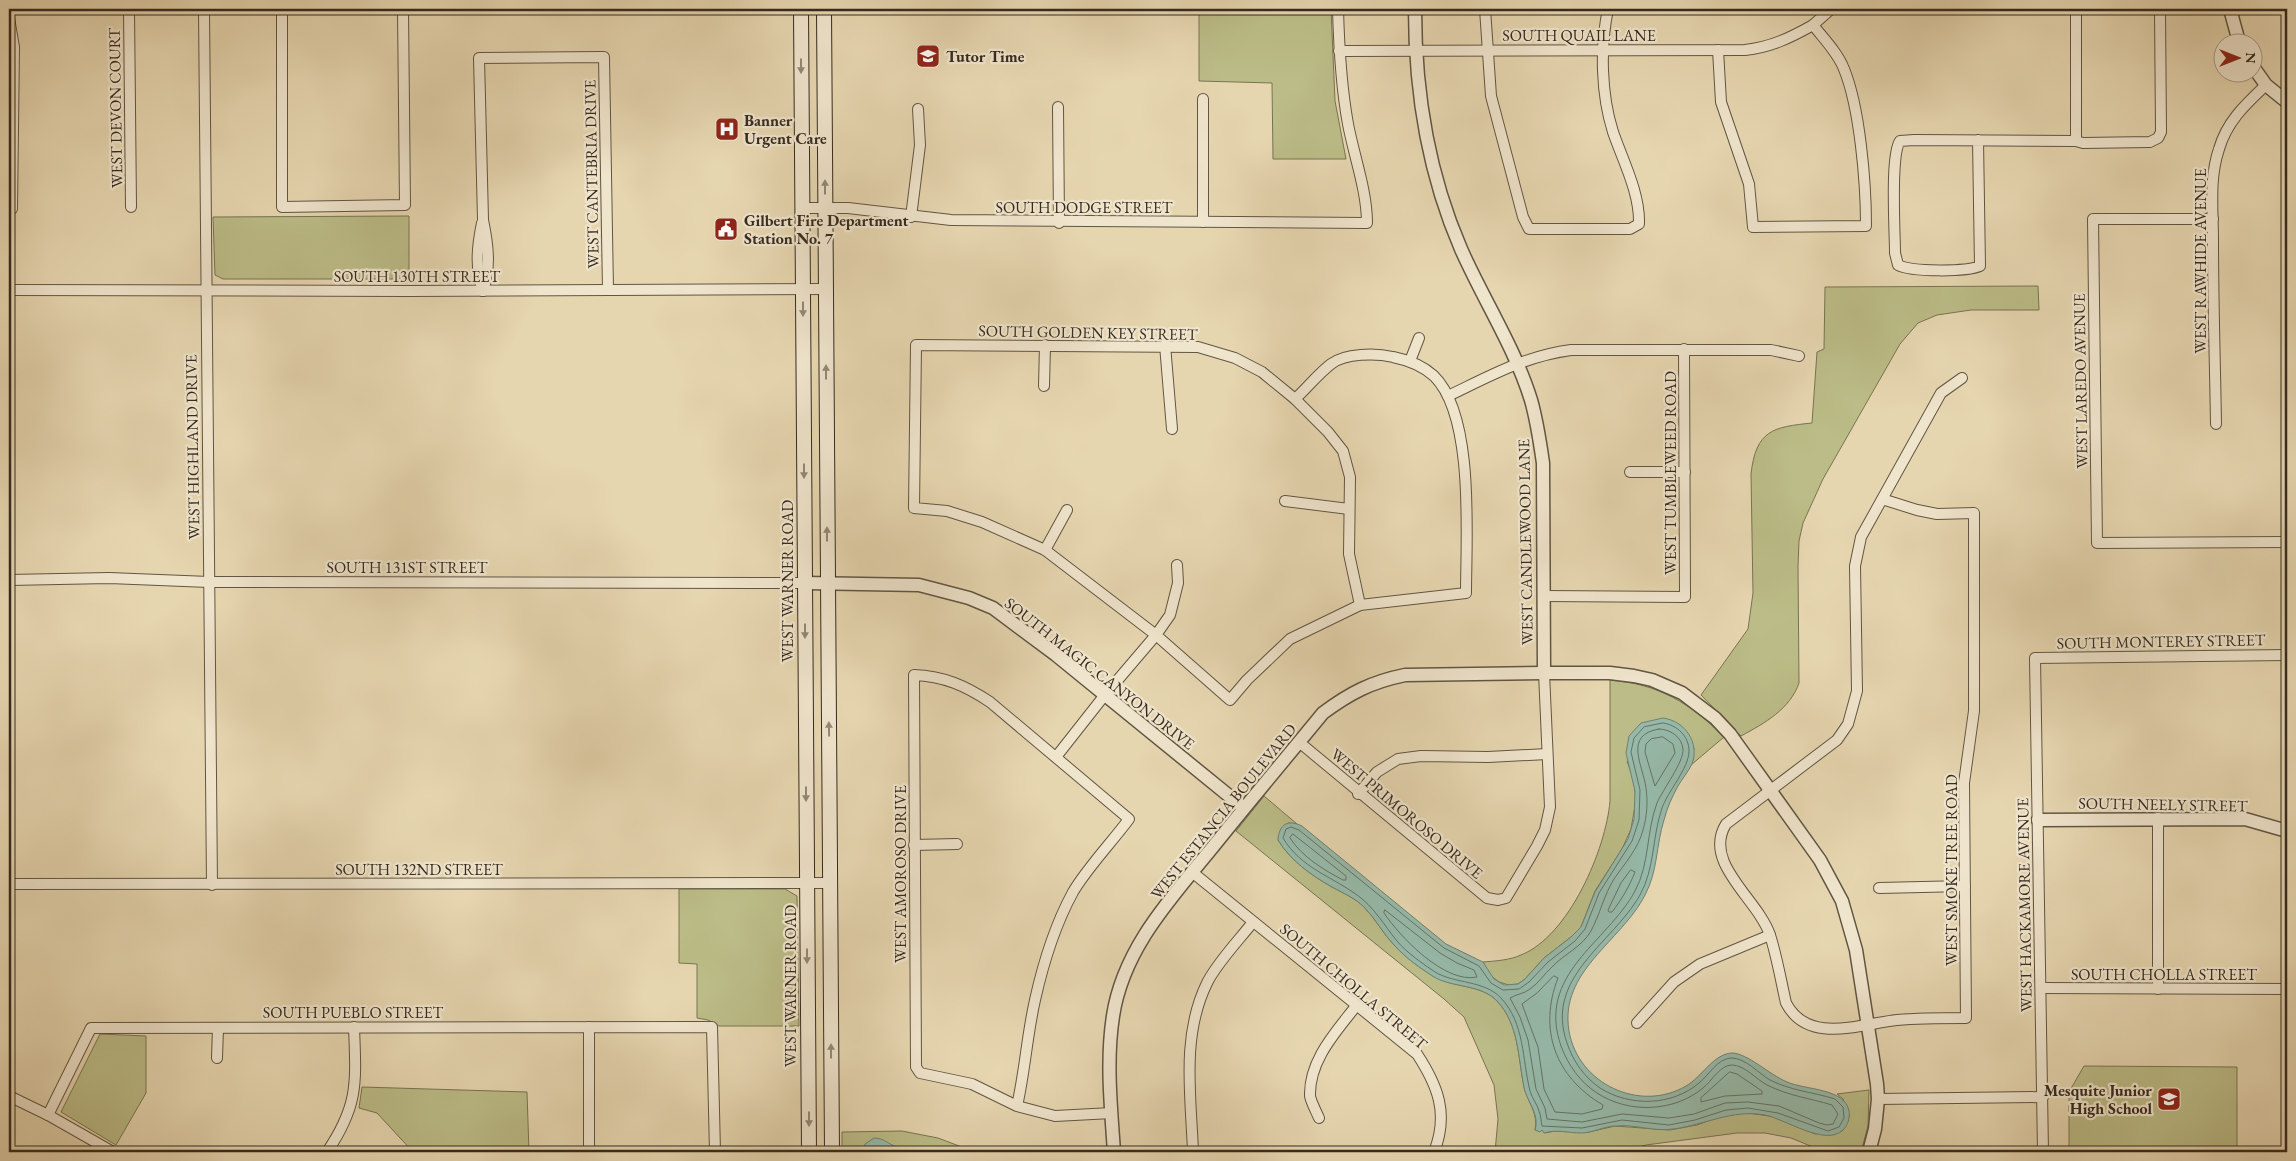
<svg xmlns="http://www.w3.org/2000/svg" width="2296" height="1161" font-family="'EB Garamond',serif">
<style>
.green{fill:#bbbc87;stroke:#787453}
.water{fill:#96b9a9;stroke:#6f8072}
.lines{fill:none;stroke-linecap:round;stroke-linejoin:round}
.shore{stroke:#667264;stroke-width:1}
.minor-casing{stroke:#615643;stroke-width:12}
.tertiary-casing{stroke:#615643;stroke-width:15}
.secondary-casing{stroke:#352b1f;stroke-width:16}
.minor{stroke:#efe4cc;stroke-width:10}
.tertiary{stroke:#efe4cc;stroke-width:12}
.secondary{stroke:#efe4cc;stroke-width:14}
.oneway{fill:#928876}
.labels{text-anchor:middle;stroke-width:4.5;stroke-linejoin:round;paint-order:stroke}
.street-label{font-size:16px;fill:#352b1f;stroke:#efe4cc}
.poi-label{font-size:16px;font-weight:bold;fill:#352b1f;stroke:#efe4cc;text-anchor:start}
</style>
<rect width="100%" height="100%" fill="#e6d6b0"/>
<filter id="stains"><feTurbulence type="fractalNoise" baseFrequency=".004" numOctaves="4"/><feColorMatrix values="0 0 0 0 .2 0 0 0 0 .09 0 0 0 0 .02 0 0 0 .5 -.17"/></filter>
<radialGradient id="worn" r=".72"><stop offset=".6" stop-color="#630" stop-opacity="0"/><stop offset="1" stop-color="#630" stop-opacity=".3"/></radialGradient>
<g class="green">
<polygon points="1199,9 1331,9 1335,101 1346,159 1273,159 1272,83 1199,81"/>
<polygon points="409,216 409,279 223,279 215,275 213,217"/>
<path d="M2038 286 2039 310H1971L1937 315 1918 323 1900 344 1823 479 1803 523 1799 541 1798 567 1799 683C1790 709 1765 723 1741 736L1701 695 1748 629 1753 593 1751 474C1756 430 1773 427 1812 423L1817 352 1824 349 1825 287Z"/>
<path d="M1610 680C1659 684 1690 703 1724 737L1691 765 1694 748 1627 761 1634 781 1636 800 1631 829 1622 849 1595 891 1581 927 1571 937 1544 958 1525 979 1518 984 1509 985 1499 982 1490 975 1483 962C1496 961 1510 960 1521 955 1569 936 1606 849 1610 801Z"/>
<path d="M1264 796 1297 824 1288 823 1278 840C1291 861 1311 875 1332 887 1343 893 1355 898 1364 907 1376 919 1383 934 1395 946 1406 958 1420 968 1433 976 1453 988 1481 984 1497 1001 1519 1024 1518 1057 1524 1087 1527 1101 1539 1114 1535 1130H1542L1545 1133 1555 1131 1589 1132 1615 1126 1670 1130 1697 1125 1727 1114 1748 1113 1776 1117 1815 1134 1842 1131 1849 1116 1843 1099 1837 1094 1869 1090 1868 1126 1861 1152H1825L1791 1138 1765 1133H1737L1646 1145 1620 1152H1495L1498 1119 1494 1085 1464 1017 1444 999 1236 831Z"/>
<polygon points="679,889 785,889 797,896 799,1026 719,1026 708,1020 697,1018 697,964 679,963"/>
<polygon points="100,1034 146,1036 146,1093 116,1145 61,1112"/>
<polygon points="2084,1066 2237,1067 2237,1152 2069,1152 2069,1092"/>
<polygon points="362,1087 527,1092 529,1152 413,1152 377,1113 359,1108"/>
<polygon points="902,1131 938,1138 975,1152 842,1152 842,1132"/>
</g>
<g class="water">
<path d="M1663 718C1685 721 1700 743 1692 764 1688 772 1682 779 1678 786 1672 797 1667 808 1664 820 1656 845 1658 871 1645 895 1621 942 1559 971 1569 1031 1578 1084 1640 1113 1686 1086 1702 1077 1713 1054 1732 1053 1747 1053 1770 1075 1787 1082 1805 1090 1845 1088 1849 1111 1850 1118 1848 1125 1843 1130 1826 1147 1785 1119 1765 1115 1732 1109 1705 1125 1673 1129 1654 1132 1635 1124 1616 1126 1604 1126 1593 1133 1581 1133 1568 1133 1557 1129 1544 1133L1542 1130 1540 1132 1535 1130C1540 1114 1527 1102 1524 1087 1518 1058 1519 1024 1497 1001 1481 984 1453 988 1434 977 1420 968 1406 958 1395 946 1383 934 1376 919 1364 907 1355 898 1343 893 1332 887 1311 875 1291 861 1278 840 1279 824 1288 819 1302 826L1446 944 1483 962 1494 979 1504 985 1518 984 1525 979 1544 958 1571 937 1581 927 1595 892 1628 839 1634 819 1635 791 1626 753 1629 736 1641 723Z"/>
<path d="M874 1138C885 1138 890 1146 900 1148 915 1151 927 1146 941 1152H863L865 1144Z"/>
</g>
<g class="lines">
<g class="shore">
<path d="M1663 723C1677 725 1689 736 1689 751 1689 768 1668 791 1662 808 1652 837 1655 868 1640 895 1612 944 1544 977 1567 1043 1573 1061 1584 1077 1600 1088 1630 1107 1672 1106 1699 1083 1709 1075 1717 1059 1731 1058 1746 1058 1758 1073 1770 1080 1792 1091 1813 1092 1835 1099L1843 1107 1844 1118 1839 1127 1828 1131 1778 1113 1748 1108 1726 1110 1695 1120 1669 1125 1622 1120 1582 1128 1542 1126C1541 1121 1541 1116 1539 1111 1537 1104 1532 1098 1530 1091 1522 1059 1525 1024 1501 998 1484 980 1455 984 1435 972 1422 963 1407 953 1397 941 1384 925 1374 907 1357 895 1331 876 1301 868 1283 838L1286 829 1291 827 1299 830 1444 948 1479 966 1491 983 1503 990 1519 989 1529 982 1548 962 1575 941 1585 929 1599 893 1632 841 1639 820 1640 790 1631 752 1634 738 1644 727Z"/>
<path d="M1659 729C1670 729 1682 737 1683 749 1684 762 1663 789 1657 803 1646 832 1650 863 1635 891 1607 943 1536 974 1561 1046 1568 1065 1580 1082 1597 1093 1629 1114 1674 1112 1703 1088 1712 1081 1720 1065 1732 1065 1744 1065 1756 1079 1767 1085 1789 1096 1809 1098 1832 1105L1838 1114 1833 1124 1827 1125 1819 1123 1779 1106 1748 1102 1725 1103 1694 1114 1669 1118 1622 1114 1582 1122 1547 1119 1545 1108 1536 1089 1528 1040 1520 1017 1510 998C1516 994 1524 994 1530 989 1539 983 1544 974 1552 967 1564 954 1582 947 1591 931 1600 914 1604 895 1614 879 1625 863 1638 849 1643 830 1647 816 1648 802 1646 788 1643 765 1623 735 1659 729Z"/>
<polygon points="1663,737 1673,744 1675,753 1655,786 1645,752 1646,744 1651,739"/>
<path d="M1293 834 1346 876V880H1343C1324 870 1302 857 1290 838Z"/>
<path d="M1631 870 1635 872C1629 887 1622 899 1612 912H1609L1608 910 1621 883Z"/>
<path d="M1385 910 1440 953 1457 963 1474 970 1477 977C1445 984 1400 937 1384 913Z"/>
<path d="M1554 976 1558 978C1538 1029 1555 1077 1603 1105L1602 1109 1582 1114 1555 1112 1544 1089 1538 1047 1522 1004 1537 993Z"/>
<polygon points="1730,1072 1737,1074 1762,1091 1762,1094 1725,1096 1701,1102 1701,1098"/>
</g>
<g class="minor-casing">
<g id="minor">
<polyline points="129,9 131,207"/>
<polyline points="204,9 212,885"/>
<polyline points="282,9 282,207 405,205 403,9"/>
<path d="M1485 9 1491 96 1523 217 1529 229H1630L1639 224C1640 193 1623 161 1613 132 1601 94 1600 47 1608 9"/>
<polyline points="2076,9 2076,141 2083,143 2150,142 2158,138 2161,132 2160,9"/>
<polyline points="9,18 14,47 12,209"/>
<path d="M1718 50 1721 102 1749 184 1753 227 1866 226C1866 183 1860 108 1844 69 1838 53 1824 39 1813 25L1831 9"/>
<path d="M1339 51 1745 50C1771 47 1790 38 1813 25"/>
<polyline points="1058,107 1059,223"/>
<path d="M1978 140 1980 266C1966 272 1911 272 1898 265L1895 253C1895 232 1890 155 1900 141L1914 140 2076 141"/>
<path d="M802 208H848L951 220 1367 223C1367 191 1354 156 1348 124 1341 86 1339 47 1338 9"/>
<polyline points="911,217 920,145 918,109"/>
<polyline points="2213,219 2093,219 2097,543 2287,542"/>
<polyline points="1203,222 1203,99"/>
<path d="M482 223C477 247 475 268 483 291"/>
<polyline points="9,290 408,291 826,289"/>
<path d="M483 291C491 267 488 244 483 220L479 58 604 57 608 290"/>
<path d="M916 345 1198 347 1235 358 1262 372 1295 399C1307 388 1318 374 1331 364 1345 353 1376 353 1393 357 1408 360 1423 366 1434 376 1475 416 1466 539 1466 593L1360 605 1290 639 1247 680 1230 700 1156 635 1045 550 982 522 947 511 914 508Z"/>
<polyline points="1165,345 1172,429"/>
<polyline points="1410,361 1419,338"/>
<polyline points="1044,386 1045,345"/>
<path d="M1448 396C1490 376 1525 356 1571 350H1771L1799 356"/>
<polyline points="1295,399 1328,432 1343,451 1350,477 1349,554 1360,605"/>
<path d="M2216 424C2215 362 2213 301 2213 240 2213 210 2209 178 2219 149 2227 121 2246 104 2266 85"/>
<polyline points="1630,472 1685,472"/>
<path d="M1882 499 1917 510 1937 514 1974 513V711L1964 783 1966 1018C1943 1018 1920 1018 1897 1020 1860 1024 1808 1045 1786 1003 1781 981 1777 957 1770 935 1758 899 1702 863 1726 824L1837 740 1848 724 1857 691 1855 566 1861 537 1941 393 1962 378"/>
<polyline points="1285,501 1349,509"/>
<polyline points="1045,550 1067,510"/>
<polyline points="9,580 109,578 209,582 805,583"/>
<polyline points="1544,596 1685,597 1684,349"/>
<polyline points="1299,742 1487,898 1498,900 1506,898 1537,846 1545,830 1550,807 1544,673"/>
<polyline points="1056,757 1104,696 1156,635 1170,615 1178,583 1177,565"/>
<polyline points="1358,794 1377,772 1398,759 1421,756 1488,757 1547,754"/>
<polyline points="914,845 957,844"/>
<path d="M1192 872 1417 1054C1438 1086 1449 1114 1434 1152"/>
<polyline points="9,884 830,883"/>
<polyline points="1879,888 1965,886"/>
<polyline points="2041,988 2287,989"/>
<polyline points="2158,989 2158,818"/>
<polyline points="1637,1023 1674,982 1700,964 1770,935"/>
<polyline points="589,1027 589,1152"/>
<polyline points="217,1058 218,1028"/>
<polyline points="9,1096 48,1115 113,1152"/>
<polyline points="1878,1099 2043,1097"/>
<path d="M1017 1106C1025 1071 1027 1035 1035 1000 1043 964 1055 925 1073 892 1087 868 1112 842 1129 819L990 702C966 686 944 676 914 675L916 1067 920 1073 972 1084 1017 1106 1055 1116 1112 1113"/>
<polyline points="48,1115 91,1028 712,1027 715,1152"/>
<path d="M1319 1118C1316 1111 1311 1102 1310 1096 1309 1060 1336 1032 1356 1006"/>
<path d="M327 1152C359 1105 356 1082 354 1027"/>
<path d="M1193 1152C1191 1096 1181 1036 1207 983 1216 964 1239 940 1253 922"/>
<polyline points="2043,1152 2035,658 2287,655"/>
</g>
</g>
<g class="tertiary-casing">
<g id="tertiary">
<path d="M1415 9C1415 91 1428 173 1461 249 1483 299 1515 348 1531 400 1537 421 1540 442 1543 463L1544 673"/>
<polyline points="2230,9 2239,42"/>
<polyline points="2254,68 2266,85 2287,102"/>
<polyline points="805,583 919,585 969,598 993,608 1056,655 1244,808"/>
<polyline points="2038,820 2245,819 2287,831"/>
<path d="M1114 1152C1111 1107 1106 1061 1113 1016 1123 949 1171 898 1212 848 1248 803 1286 758 1323 713 1350 693 1371 682 1405 675L1544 673H1610L1634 676 1652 680 1682 693 1715 718 1730 734 1820 860 1842 901 1856 950 1877 1084 1878 1099 1875 1129 1869 1152"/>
</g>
</g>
<g class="secondary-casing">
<g id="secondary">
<polyline points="801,9 809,1152"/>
<polyline points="824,9 832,1152"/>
</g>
</g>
<use href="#minor" class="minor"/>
<use href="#tertiary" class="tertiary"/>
<use href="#secondary" class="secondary"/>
</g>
<defs><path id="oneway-solid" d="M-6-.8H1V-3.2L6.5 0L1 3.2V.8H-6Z" transform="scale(1.25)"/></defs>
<g class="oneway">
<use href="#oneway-solid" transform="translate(801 66) rotate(90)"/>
<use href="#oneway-solid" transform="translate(825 187) rotate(-90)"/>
<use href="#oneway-solid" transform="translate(803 309) rotate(90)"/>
<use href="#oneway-solid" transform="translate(826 372) rotate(-90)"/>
<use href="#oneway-solid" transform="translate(804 471) rotate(90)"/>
<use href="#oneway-solid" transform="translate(827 534) rotate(-90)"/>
<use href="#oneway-solid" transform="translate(805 631) rotate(90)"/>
<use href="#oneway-solid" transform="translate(829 729) rotate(-91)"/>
<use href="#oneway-solid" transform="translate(806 794) rotate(90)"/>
<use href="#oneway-solid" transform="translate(807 956) rotate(90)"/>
<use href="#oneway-solid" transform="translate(831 1051) rotate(-90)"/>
<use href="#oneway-solid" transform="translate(809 1119) rotate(90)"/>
</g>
<defs>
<g id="school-square" transform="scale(1.25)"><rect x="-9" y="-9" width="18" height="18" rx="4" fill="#8f2418" stroke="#efe4cc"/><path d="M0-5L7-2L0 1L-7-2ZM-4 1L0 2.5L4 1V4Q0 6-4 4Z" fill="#fff"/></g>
<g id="hospital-square" transform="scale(1.25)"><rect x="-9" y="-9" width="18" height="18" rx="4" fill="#8f2418" stroke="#efe4cc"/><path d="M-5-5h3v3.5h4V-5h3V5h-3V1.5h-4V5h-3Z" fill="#fff"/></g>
<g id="civic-square" transform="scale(1.25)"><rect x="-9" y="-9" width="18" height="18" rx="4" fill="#8f2418" stroke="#efe4cc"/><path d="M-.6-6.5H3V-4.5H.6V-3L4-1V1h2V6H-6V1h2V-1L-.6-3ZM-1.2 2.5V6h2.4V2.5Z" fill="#fff"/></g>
</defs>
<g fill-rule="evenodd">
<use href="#school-square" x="928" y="56"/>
<use href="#hospital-square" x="727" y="129"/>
<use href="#civic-square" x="726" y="229"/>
<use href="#school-square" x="2169" y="1099"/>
</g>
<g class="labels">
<g class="street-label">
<text x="1579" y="41">SOUTH QUAIL LANE</text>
<text transform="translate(115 108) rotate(-91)" y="6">WEST DEVON COURT</text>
<text transform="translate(591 174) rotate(-91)" y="6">WEST CANTEBRIA DRIVE</text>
<text x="1084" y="213">SOUTH DODGE STREET</text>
<text transform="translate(2200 261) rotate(-90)" y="6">WEST RAWHIDE AVENUE</text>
<text x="417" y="282">SOUTH 130TH STREET</text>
<text transform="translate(1088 332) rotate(1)" y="6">SOUTH GOLDEN KEY STREET</text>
<text transform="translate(2080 381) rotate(-91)" y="6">WEST LAREDO AVENUE</text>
<text transform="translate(192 447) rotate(-91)" y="6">WEST HIGHLAND DRIVE</text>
<text transform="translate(1670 473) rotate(-90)" y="6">WEST TUMBLEWEED ROAD</text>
<text transform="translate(1525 542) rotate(-91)" y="6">WEST CANDLEWOOD LANE</text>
<text x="407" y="573">SOUTH 131ST STREET</text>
<text transform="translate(787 581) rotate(-90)" y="6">WEST WARNER ROAD</text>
<text transform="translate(2161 641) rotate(-1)" y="6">SOUTH MONTEREY STREET</text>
<text transform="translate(1100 673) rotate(38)" y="6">SOUTH MAGIC CANYON DRIVE</text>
<text transform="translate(2163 804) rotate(1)" y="6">SOUTH NEELY STREET</text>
<text transform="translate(1223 811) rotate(-51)" y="6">WEST ESTANCIA BOULEVARD</text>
<text transform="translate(1407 813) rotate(40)" y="6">WEST PRIMOROSO DRIVE</text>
<text x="419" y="875">SOUTH 132ND STREET</text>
<text transform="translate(1951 870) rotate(-90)" y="6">WEST SMOKE TREE ROAD</text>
<text transform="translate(900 874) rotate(-90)" y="6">WEST AMOROSO DRIVE</text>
<text transform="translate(2024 905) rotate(-91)" y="6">WEST HACKAMORE AVENUE</text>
<text x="2164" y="980">SOUTH CHOLLA STREET</text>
<text transform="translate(790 986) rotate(-90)" y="6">WEST WARNER ROAD</text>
<text transform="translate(1354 986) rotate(40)" y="6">SOUTH CHOLLA STREET</text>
<text x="353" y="1018">SOUTH PUEBLO STREET</text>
</g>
<g class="poi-label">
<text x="946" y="62">Tutor Time</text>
<text x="744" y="126">Banner<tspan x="744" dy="18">Urgent Care</tspan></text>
<text x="744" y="226">Gilbert Fire Department<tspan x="744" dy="18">Station No. 7</tspan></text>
<text x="2152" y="1096" text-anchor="end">Mesquite Junior<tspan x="2152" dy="18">High School</tspan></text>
</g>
</g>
<rect width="2296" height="1161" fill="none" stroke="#e6d6b0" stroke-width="30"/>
<rect x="10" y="10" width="2276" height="1141" fill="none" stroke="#352b1f" stroke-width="2.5"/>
<rect x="15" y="15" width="2266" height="1131" fill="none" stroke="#352b1f"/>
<g transform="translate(2238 58) rotate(90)"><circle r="24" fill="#efe4cc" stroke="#a59a87"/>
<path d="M0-4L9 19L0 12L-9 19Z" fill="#8f2418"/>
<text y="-8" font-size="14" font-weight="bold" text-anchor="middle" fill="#352b1f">N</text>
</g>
<rect width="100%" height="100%" filter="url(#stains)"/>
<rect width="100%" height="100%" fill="url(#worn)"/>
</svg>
